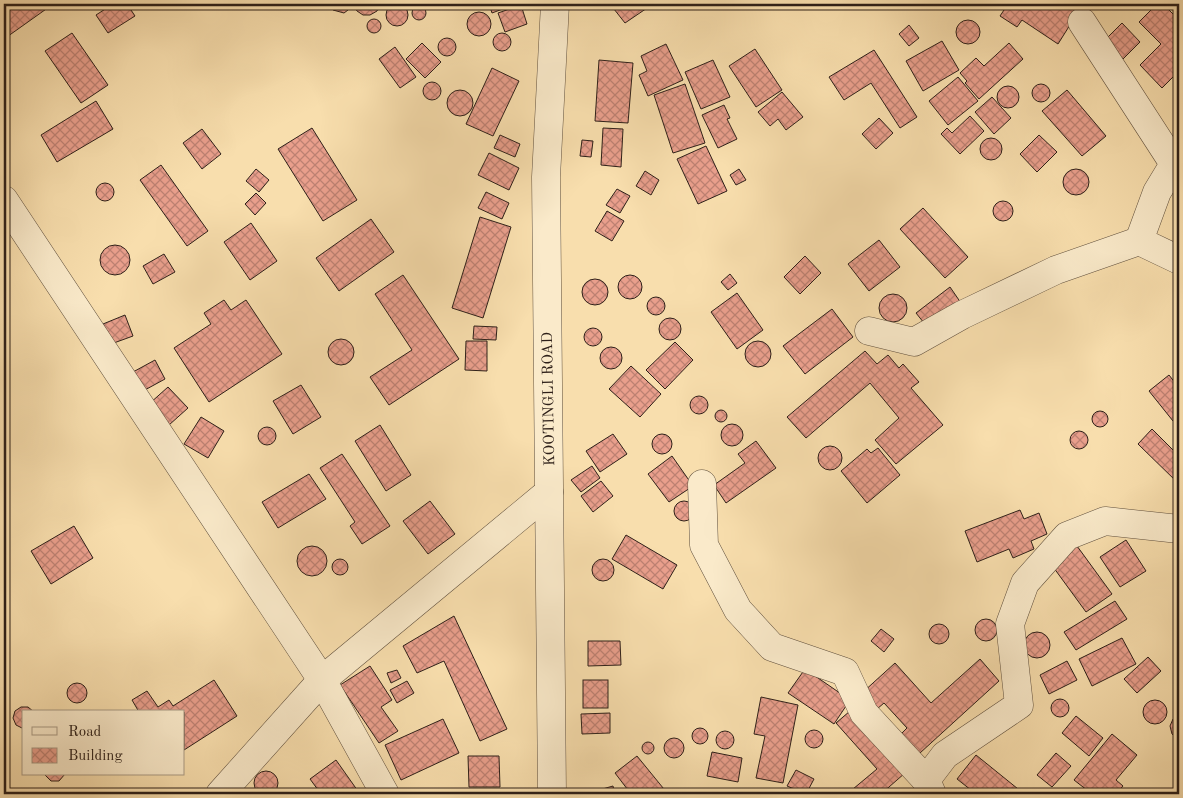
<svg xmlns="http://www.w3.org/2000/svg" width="1183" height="798" font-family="'Old Standard TT',serif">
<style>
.building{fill:url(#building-cross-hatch);stroke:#2e2019}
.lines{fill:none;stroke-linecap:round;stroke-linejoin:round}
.minor-casing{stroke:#60503e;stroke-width:29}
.minor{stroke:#faeaca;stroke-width:28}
.labels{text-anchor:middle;stroke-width:4;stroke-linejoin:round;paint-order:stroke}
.street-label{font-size:15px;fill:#2e2019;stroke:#faeaca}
</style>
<defs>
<pattern id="building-cross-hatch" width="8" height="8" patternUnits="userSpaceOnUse" patternTransform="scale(1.25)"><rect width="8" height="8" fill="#e99f8c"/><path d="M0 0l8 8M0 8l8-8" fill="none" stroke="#bd8172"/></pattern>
</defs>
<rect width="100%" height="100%" fill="#f8dead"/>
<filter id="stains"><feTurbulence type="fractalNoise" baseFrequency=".004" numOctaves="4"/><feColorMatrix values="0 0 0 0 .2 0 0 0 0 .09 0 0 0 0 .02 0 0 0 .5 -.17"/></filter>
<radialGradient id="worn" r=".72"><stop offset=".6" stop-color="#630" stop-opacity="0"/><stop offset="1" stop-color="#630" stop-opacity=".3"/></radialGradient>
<g class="building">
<polygon points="4,4 46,4 49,7 4,39"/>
<polygon points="113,4 127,4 135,16 108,33 96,15"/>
<polygon points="350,4 348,10 344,13 333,10 331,5"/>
<polygon points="353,4 380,4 377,11 370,15 363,15 357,11"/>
<polygon points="489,4 516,4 492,13"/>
<polygon points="610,4 653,4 625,23"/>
<polygon points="1008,4 1073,4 1080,9 1058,44 1022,20 1017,27 1000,16"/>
<polygon points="1157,4 1163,4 1179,20 1179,71 1162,88 1140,65 1161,44 1139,22"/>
<circle cx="397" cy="15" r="11"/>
<polygon points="521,5 527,24 505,32 498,13"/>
<circle cx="419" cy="13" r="7"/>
<circle cx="479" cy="24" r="12"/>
<circle cx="374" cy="26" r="7"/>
<circle cx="968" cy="32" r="12"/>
<polygon points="1122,23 1140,42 1123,59 1105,40"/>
<polygon points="909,25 919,38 909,46 899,34"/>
<circle cx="502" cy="42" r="9"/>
<polygon points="72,33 108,85 81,103 45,51"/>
<circle cx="447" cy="47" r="9"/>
<polygon points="942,41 959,70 923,91 906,61"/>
<polygon points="422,43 441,62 425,78 406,59"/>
<polygon points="1009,43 1023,59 979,99 965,83 967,81 960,73 976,58 984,66"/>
<polygon points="666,44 683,80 648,96 639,75 647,71 641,56"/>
<polygon points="395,47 416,77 400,88 379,59"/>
<polygon points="755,49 782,90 756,107 729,66"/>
<polygon points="874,50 917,117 900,128 871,83 844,100 829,77"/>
<polygon points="599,60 633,63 628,123 595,121"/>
<polygon points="713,60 730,97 701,109 685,72"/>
<polygon points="492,68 519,81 493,136 466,124"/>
<polygon points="958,77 978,101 948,125 929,101"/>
<circle cx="432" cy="91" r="9"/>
<polygon points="685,84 705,143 673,153 654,95"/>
<circle cx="1041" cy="93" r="9"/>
<circle cx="1008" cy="97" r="11"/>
<polygon points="1067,90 1106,136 1082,156 1042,111"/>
<circle cx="460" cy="103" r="13"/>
<polygon points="782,92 803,117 786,130 778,119 770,126 758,112"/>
<polygon points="992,97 1011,118 994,134 975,112"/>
<polygon points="96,101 113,129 57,162 41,135"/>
<polygon points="724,105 730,118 727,119 737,139 718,148 702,115"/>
<polygon points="970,116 984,131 960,154 941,134 947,128 952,133"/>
<polygon points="879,118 893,133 876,149 862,134"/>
<polygon points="312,128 357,200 323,221 278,149"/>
<polygon points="603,128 623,129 621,167 601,165"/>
<polygon points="202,129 221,154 202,169 183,143"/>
<polygon points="500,135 520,144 515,157 494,148"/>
<polygon points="1039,135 1057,152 1037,172 1020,154"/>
<circle cx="991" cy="149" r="11"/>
<polygon points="582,140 593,141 591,157 580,156"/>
<polygon points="706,146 727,191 698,204 677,159"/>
<polygon points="489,153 519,168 509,190 478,175"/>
<polygon points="161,165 208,231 187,246 140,180"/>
<polygon points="256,169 269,180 259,192 246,181"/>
<polygon points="739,169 746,180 736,185 730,175"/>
<circle cx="1076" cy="182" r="13"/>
<polygon points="645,171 659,180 651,195 636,186"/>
<circle cx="105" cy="192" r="9"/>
<polygon points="617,189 630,196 620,213 606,205"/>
<polygon points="486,192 509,203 502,219 478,208"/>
<polygon points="256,193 266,203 255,215 245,204"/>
<circle cx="1003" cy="211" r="10"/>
<polygon points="923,208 968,257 945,278 900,229"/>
<polygon points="607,211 624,221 612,241 595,231"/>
<polygon points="480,217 511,227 483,318 452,308"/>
<polygon points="371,219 394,252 339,291 316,258"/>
<polygon points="251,223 277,261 250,280 224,242"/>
<polygon points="879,240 900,267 869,291 848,264"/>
<circle cx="115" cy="260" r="15"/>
<polygon points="164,254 175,272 153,284 143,266"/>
<polygon points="805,256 821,273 800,294 784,277"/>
<polygon points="730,274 737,283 728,290 721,282"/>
<circle cx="630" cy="287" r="12"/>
<polygon points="403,275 459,359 389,405 370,377 412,350 375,294"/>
<circle cx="595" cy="292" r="13"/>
<polygon points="950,287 961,303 928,328 916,313"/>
<polygon points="737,293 763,330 737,349 711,312"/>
<circle cx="893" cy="308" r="14"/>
<circle cx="656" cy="306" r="9"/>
<polygon points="224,300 231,310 246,300 282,354 209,402 174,348 211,324 204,313"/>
<polygon points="832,309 853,337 805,374 783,346"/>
<polygon points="125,315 133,336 111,344 103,324"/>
<circle cx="670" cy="329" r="11"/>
<polygon points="474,326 497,327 496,340 473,339"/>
<circle cx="593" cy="337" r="9"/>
<circle cx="341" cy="352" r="13"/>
<polygon points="466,341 487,341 487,371 465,370"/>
<circle cx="758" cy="354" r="13"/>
<polygon points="675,342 693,360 665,389 646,370"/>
<circle cx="611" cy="358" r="11"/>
<polygon points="865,351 877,364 888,355 899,368 903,364 919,382 911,388 943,425 896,464 875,440 899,418 870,383 806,438 787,417"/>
<polygon points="155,360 165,379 143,391 133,372"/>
<polygon points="631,366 661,394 640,417 609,389"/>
<polygon points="1169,375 1179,388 1179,417 1173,421 1149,391"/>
<polygon points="301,385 321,417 293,434 273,401"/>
<polygon points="168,387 188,408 169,425 149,404"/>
<circle cx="699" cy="405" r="9"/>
<circle cx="721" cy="416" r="6"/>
<circle cx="1100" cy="419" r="8"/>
<polygon points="201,417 224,431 208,458 184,444"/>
<circle cx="732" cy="435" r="11"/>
<polygon points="380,425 411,475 386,491 355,441"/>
<circle cx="267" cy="436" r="9"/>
<polygon points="1152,429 1179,456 1178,483 1138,444"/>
<circle cx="1079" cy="440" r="9"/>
<circle cx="662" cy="444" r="10"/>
<polygon points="613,434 627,454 600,472 586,451"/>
<polygon points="756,441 776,468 726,503 714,485 745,463 738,454"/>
<circle cx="830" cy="458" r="12"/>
<polygon points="878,448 900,475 867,503 841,471 867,449 871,453"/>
<polygon points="342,454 390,526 362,544 350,526 355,522 320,468"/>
<polygon points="672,456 693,486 669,502 648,474"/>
<polygon points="592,466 600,478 581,492 571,480"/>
<polygon points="309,474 326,499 278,528 262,502"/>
<polygon points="601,481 613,496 593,512 581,496"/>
<polygon points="430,501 455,534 428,554 403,521"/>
<circle cx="684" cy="511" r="10"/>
<polygon points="1020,510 1024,519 1039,513 1047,534 1031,541 1034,549 1013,558 1009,549 977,562 965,531"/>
<polygon points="74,526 93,558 51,584 31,551"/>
<polygon points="626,535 677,565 663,589 612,559"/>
<polygon points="1126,540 1146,571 1120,587 1100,557"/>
<polygon points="1077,546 1112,594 1086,612 1051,564"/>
<circle cx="312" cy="561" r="15"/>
<circle cx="340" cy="567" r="8"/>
<circle cx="603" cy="570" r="11"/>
<polygon points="1115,601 1127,619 1076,650 1064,632"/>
<polygon points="454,616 507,729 480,741 444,661 417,673 403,646"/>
<circle cx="986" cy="630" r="11"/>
<circle cx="939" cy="634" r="10"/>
<polygon points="881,629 894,639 884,652 871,641"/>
<circle cx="1037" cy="645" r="13"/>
<polygon points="1122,638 1136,664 1092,686 1079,659"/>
<polygon points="588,641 620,641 621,665 588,666"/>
<polygon points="1148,657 1161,671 1137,693 1124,679"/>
<polygon points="980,659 999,681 920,753 901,734 907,728 884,703 877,709 862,693 895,663 931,703"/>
<polygon points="1067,661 1077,680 1049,694 1040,675"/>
<polygon points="370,666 392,700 381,707 398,731 379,743 340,685"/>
<polygon points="805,669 850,700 834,724 788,693"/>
<polygon points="397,670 401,678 391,683 387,673"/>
<polygon points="214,680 237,716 184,750 184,712 139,712 132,700 147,691 158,707 169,700 173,706"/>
<rect x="583" y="680" width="25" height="28"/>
<polygon points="407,681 414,693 397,703 390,690"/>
<circle cx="77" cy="693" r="10"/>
<polygon points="761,697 798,705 783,783 756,778 765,736 754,734"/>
<circle cx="1060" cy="708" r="9"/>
<circle cx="1155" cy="712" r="12"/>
<polygon points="21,707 28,707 34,712 24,712 24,729 16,725 13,718 15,711"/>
<polygon points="850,711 905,773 881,794 847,794 877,769 836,723"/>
<polygon points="610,713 610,733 582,734 581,714"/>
<polygon points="1179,715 1179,740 1172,734 1170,726 1173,719"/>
<polygon points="1076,716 1103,738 1089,756 1062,733"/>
<polygon points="443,719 459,753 401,780 385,745"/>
<circle cx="700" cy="736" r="8"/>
<circle cx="814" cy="739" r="9"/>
<circle cx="725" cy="740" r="9"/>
<polygon points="1112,734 1137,755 1116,780 1123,786 1116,794 1092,794 1074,780"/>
<circle cx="674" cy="748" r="10"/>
<circle cx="648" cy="748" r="6"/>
<polygon points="712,752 742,758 738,782 707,776"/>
<polygon points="1056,753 1071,766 1052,787 1037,775"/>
<polygon points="976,755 1023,793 1022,794 976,794 957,779"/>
<polygon points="468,756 499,756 500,787 469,787"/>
<polygon points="637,756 668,794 631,794 615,773"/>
<polygon points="336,760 360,794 321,794 310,779"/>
<polygon points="796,770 814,779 806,794 787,786"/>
<circle cx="266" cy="783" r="12"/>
<polygon points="44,774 65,774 59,781 51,781"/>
<polygon points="613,786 615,794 585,794"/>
</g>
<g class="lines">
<g class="minor-casing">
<g id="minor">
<polyline points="1082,22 1174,164 1157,192 1139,241 1179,260"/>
<polyline points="4,200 322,680 385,794"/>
<polyline points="869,331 914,342 962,315 1056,270 1139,241"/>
<polyline points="702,484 704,545 738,610 772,647 845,672 864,713 926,780"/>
<polyline points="220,794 322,680 549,492"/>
<polyline points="552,794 546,177 555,4"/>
<polyline points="932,794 926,780 945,755 1019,705 1010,624 1025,583 1067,536 1105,521 1179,529"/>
</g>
</g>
<use href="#minor" class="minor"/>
</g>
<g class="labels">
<g class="street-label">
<text transform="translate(548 399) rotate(-91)" y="5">KOOTINGLI ROAD</text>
</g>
</g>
<rect width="1183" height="798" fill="none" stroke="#f8dead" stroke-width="20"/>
<rect x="5" y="5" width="1173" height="788" fill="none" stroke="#2e2019" stroke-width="2.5"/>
<rect x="10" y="10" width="1163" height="778" fill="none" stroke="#2e2019"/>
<rect x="22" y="710" width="162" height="65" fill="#faeaca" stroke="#a89983"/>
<rect x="32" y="727" width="25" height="8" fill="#faeaca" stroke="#a89983"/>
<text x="68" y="736" font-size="15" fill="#2e2019">Road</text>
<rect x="32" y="748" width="25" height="15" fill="url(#building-cross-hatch)" stroke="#a89983"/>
<text x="68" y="760" font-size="15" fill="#2e2019">Building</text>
<rect width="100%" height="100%" filter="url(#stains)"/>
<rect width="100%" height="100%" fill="url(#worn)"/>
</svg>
